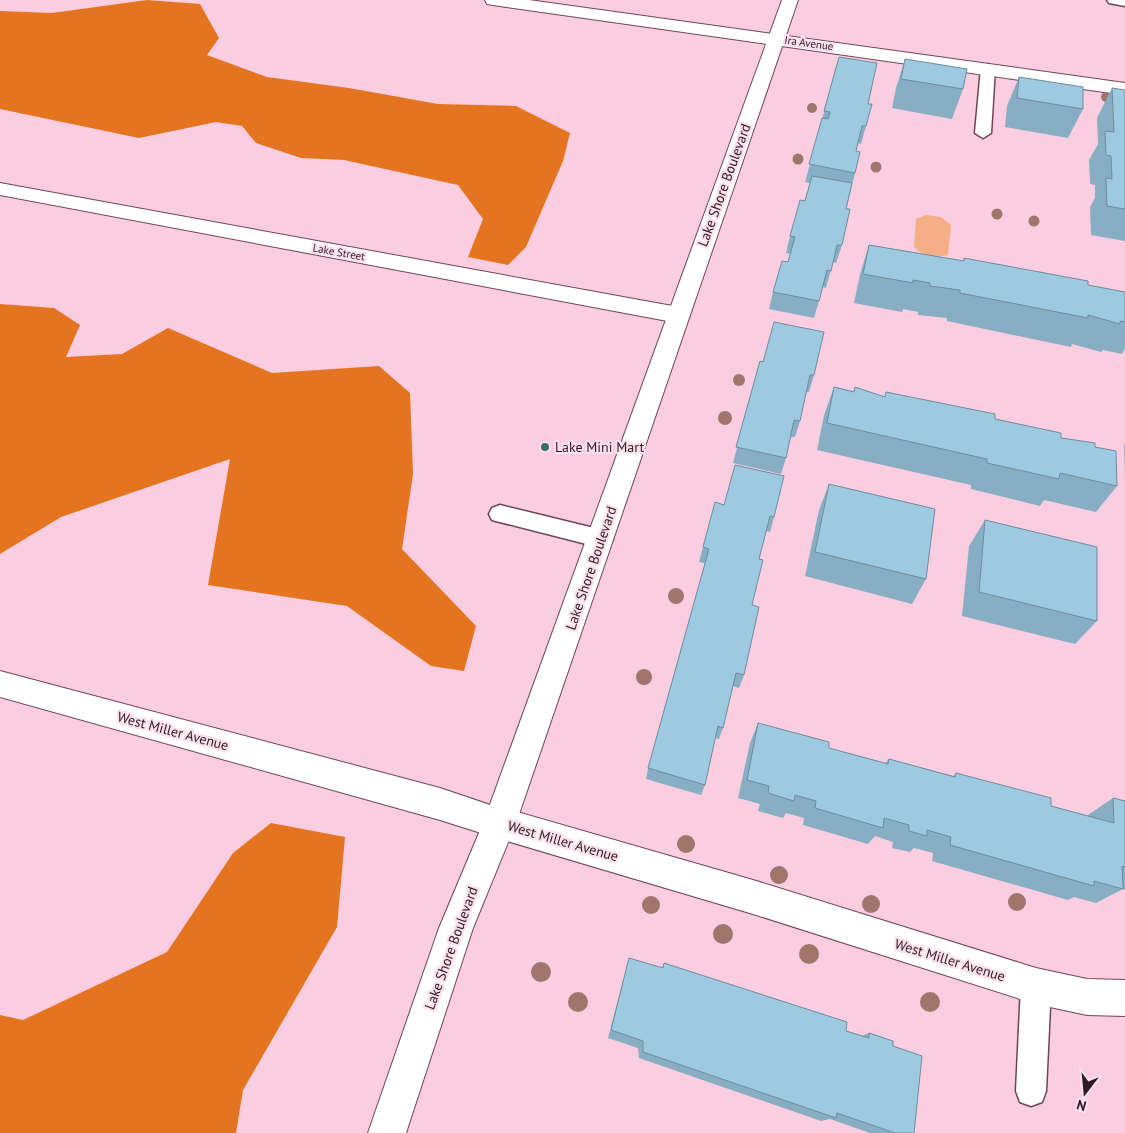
<svg xmlns="http://www.w3.org/2000/svg" width="1125" height="1133" font-family="'PT Sans',sans-serif">
<style>
.green{fill:#f5af86}
.forest{fill:#e57421}
.lines{fill:none;stroke-linecap:round;stroke-linejoin:round}
.service-casing{stroke:#6c4657;stroke-width:3}
.minor-casing{stroke:#6c4657;stroke-width:2}
.tertiary-casing{stroke:#6c4657;stroke-width:2}
.secondary-casing{stroke:#6c4657;stroke-width:2}
.service{fill:#fff;fill-rule:evenodd}
.minor{fill:#fff;fill-rule:evenodd}
.tertiary{fill:#fff;fill-rule:evenodd}
.secondary{fill:#fff;fill-rule:evenodd}
.tree{fill:#a1746c}
.wall{fill:#87aec2}
.building{fill:#9dcae1;stroke:#6e8d9e}
.poi-dot{fill:#33725f;stroke:#fce0eb;stroke-width:2}
.labels{text-anchor:middle;stroke-width:4.5;stroke-linejoin:round;paint-order:stroke}
.far-street-label{font-size:11px;fill:#2d1c24;stroke:#fce0eb}
.street-label{font-size:14px;fill:#2d1c24;stroke:#fce0eb}
.poi-label{font-size:14px;fill:#2d1c24;stroke:#fce0eb;text-anchor:start}
</style>
<rect width="100%" height="100%" fill="#fbcde0"/>
<path class="green" d="M926 215 941 217 951 225 948 255C935 258 924 257 914 247L916 219Z"/>
<g class="forest">
<polygon points="147,0 200,4 219,38 207,55 267,77 349,88 438,104 516,106 570,133 563,161 526,247 508,265 468,257 483,219 458,185 344,160 301,158 256,143 242,126 216,122 139,138 0,109 0,11 52,13"/>
<polygon points="0,304 54,308 80,325 66,357 122,354 168,328 272,373 379,366 410,393 413,474 402,549 476,626 464,671 431,666 347,606 208,585 230,459 61,517 0,554"/>
<polygon points="271,823 345,837 337,927 243,1090 236,1133 0,1133 0,1015 23,1020 167,952 233,853"/>
</g>
<g class="lines">
<g class="service-casing">
<g id="service">
<polygon points="1107,0 1125,0 1125,6 1109,3"/>
<polygon points="988,64 995,68 991,133 983,138 975,133 981,68"/>
<polygon points="500,505 602,530 610,533 613,539 610,545 602,548 492,520 489,514 492,508"/>
<polygon points="1036,971 1046,976 1051,986 1046,1091 1042,1102 1031,1106 1020,1102 1016,1091 1021,986 1026,976"/>
</g>
</g>
<g class="minor-casing">
<g id="minor">
<polygon points="0,183 678,307 686,309 689,315 686,321 678,323 0,195"/>
<polygon points="500,807 753,880 1036,968 1087,979 1125,980 1125,1016 1087,1015 1036,1004 753,914 500,839 489,834 484,823 489,812"/>
</g>
</g>
<g class="tertiary-casing">
<g id="tertiary">
<polygon points="485,0 529,0 1125,83 1125,95 493,5 487,4"/>
<polygon points="0,671 440,788 511,812 516,823 511,834 500,839 440,820 0,697"/>
</g>
</g>
<g class="secondary-casing">
<polygon id="secondary" points="782,0 798,0 516,823 473,928 406,1133 368,1133 439,928 484,821"/>
</g>
<use href="#service" class="service"/>
<use href="#minor" class="minor"/>
<use href="#tertiary" class="tertiary"/>
<use href="#secondary" class="secondary"/>
</g>
<g class="tree">
<circle cx="1106" cy="97" r="5"/>
<circle cx="812" cy="108" r="5"/>
<circle cx="798" cy="159" r="5.5"/>
<circle cx="876" cy="167" r="5.5"/>
<circle cx="997" cy="214" r="5.5"/>
<circle cx="1034" cy="221" r="5.5"/>
<circle cx="739" cy="380" r="6"/>
<circle cx="725" cy="418" r="7"/>
<circle cx="676" cy="596" r="8"/>
<circle cx="644" cy="677" r="8"/>
<circle cx="686" cy="844" r="9"/>
<circle cx="779" cy="875" r="9"/>
<circle cx="1017" cy="902" r="9"/>
<circle cx="871" cy="904" r="9"/>
<circle cx="651" cy="905" r="9"/>
<circle cx="723" cy="934" r="10"/>
<circle cx="809" cy="954" r="10"/>
<circle cx="541" cy="972" r="10"/>
<circle cx="578" cy="1002" r="10"/>
<circle cx="930" cy="1002" r="10"/>
</g>
<g class="wall">
<polygon points="839,57 868,104 866,126 861,144 858,143 856,151 855,173 846,209 842,245 836,263 833,262 826,288 823,287 814,318 769,309 773,292 788,262 790,254 786,253 790,236 805,201 810,183 805,182"/>
<polygon points="905,59 963,89 952,119 892,108 896,88"/>
<polygon points="1019,77 1083,109 1068,138 1005,127 1007,106"/>
<polygon points="1112,88 1125,90 1125,241 1091,235 1090,207 1095,198 1095,185 1090,184 1089,160 1098,144 1097,118"/>
<polygon points="869,245 963,261 964,258 1088,285 1125,292 1125,349 1122,354 1103,350 1101,352 1072,344 1071,347 947,321 947,318 918,315 918,312 903,309 902,312 854,303 860,274"/>
<polygon points="760,361 814,375 809,392 806,392 800,421 795,437 791,437 786,458 781,474 733,463"/>
<polygon points="834,387 853,391 855,387 884,397 886,392 995,419 1095,447 1117,486 1096,512 1044,500 1040,506 971,489 971,485 817,450 824,415"/>
<polygon points="1125,444 1125,482 1124,445"/>
<polygon points="829,484 926,579 912,604 805,576 819,510"/>
<polygon points="724,505 774,517 770,532 766,531 759,559 752,605 744,675 739,688 733,686 723,728 719,739 715,738 705,785 701,795 646,779 648,768 705,563 699,562 703,547"/>
<polygon points="985,520 1097,621 1075,644 962,616 969,546"/>
<polygon points="758,723 829,748 885,763 889,759 953,776 956,773 1051,806 1088,816 1088,815 1113,798 1125,801 1125,890 1123,889 1096,903 1074,897 1068,900 932,861 933,853 914,848 910,852 892,848 893,842 875,836 868,844 803,825 804,818 786,813 783,818 758,811 760,804 738,798 750,743"/>
<polygon points="629,958 662,968 664,963 846,1031 862,1036 869,1033 893,1046 914,1133 870,1133 830,1119 821,1121 639,1058 638,1048 608,1038"/>
</g>
<g class="building">
<polygon points="839,57 877,63 868,104 872,104 866,126 862,126 856,151 860,152 855,173 809,164 822,118 828,119 830,112 824,111"/>
<polygon points="905,59 967,69 963,89 901,79"/>
<polygon points="1019,77 1083,87 1083,109 1017,98"/>
<polygon points="1112,88 1125,90 1125,209 1107,206 1106,178 1112,179 1111,156 1106,155 1105,131 1114,132"/>
<polygon points="812,176 852,183 846,209 850,209 842,245 837,245 831,271 827,270 819,301 773,292 782,261 788,262 795,237 790,236 800,200 805,201"/>
<polygon points="869,245 964,261 964,258 1088,281 1088,285 1125,292 1125,322 1120,321 1120,324 1088,315 1088,318 960,293 960,290 930,286 930,283 913,280 913,283 863,274"/>
<polygon points="774,322 824,332 814,375 810,375 800,421 794,420 786,458 736,447 760,361 763,362"/>
<polygon points="834,387 854,392 855,387 885,397 886,392 995,414 995,419 1061,433 1061,438 1095,443 1095,447 1116,451 1117,486 1060,473 1059,479 987,463 987,459 827,423"/>
<polygon points="735,465 784,476 774,517 770,516 759,559 763,560 752,605 759,607 744,675 736,673 723,728 718,726 705,785 648,768 709,549 703,547 715,502 724,505"/>
<polygon points="829,484 935,509 926,579 815,552"/>
<polygon points="985,520 1097,547 1097,621 979,592"/>
<polygon points="758,723 829,742 829,748 888,764 889,759 955,777 956,773 1051,798 1051,806 1114,823 1113,798 1125,801 1125,867 1122,866 1123,889 1094,881 1094,886 950,845 951,837 927,830 927,836 909,831 909,825 884,818 883,828 815,808 816,801 795,795 794,801 768,793 769,786 747,780"/>
<polygon points="629,958 663,968 664,963 847,1022 846,1031 869,1038 869,1033 893,1041 893,1046 922,1056 914,1133 895,1133 837,1113 836,1118 643,1052 643,1041 611,1030"/>
</g>
<circle class="poi-dot" cx="545" cy="447" r="5"/>
<g class="labels">
<g class="far-street-label">
<text transform="translate(809 43) rotate(8)" y="4">Ira Avenue</text>
<text transform="translate(339 252) rotate(10)" y="4">Lake Street</text>
</g>
<g class="street-label">
<text transform="translate(724 185) rotate(-70)" y="5">Lake Shore Boulevard</text>
<text transform="translate(591 568) rotate(-71)" y="5">Lake Shore Boulevard</text>
<text transform="translate(173 731) rotate(15)" y="5">West Miller Avenue</text>
<text transform="translate(563 841) rotate(16)" y="5">West Miller Avenue</text>
<text transform="translate(451 948) rotate(-70)" y="5">Lake Shore Boulevard</text>
<text transform="translate(950 960) rotate(17)" y="5">West Miller Avenue</text>
</g>
<g class="poi-label">
<text x="555" y="452">Lake Mini Mart</text>
</g>
</g>
<g transform="translate(1085 1093) rotate(196)" stroke="#fce0eb" stroke-width="4" paint-order="stroke">
<path d="M0-4L9 19L0 12L-9 19Z" fill="#2d1c24"/>
<text y="-8" font-size="14" font-weight="bold" text-anchor="middle" fill="#2d1c24">N</text>
</g>
</svg>
